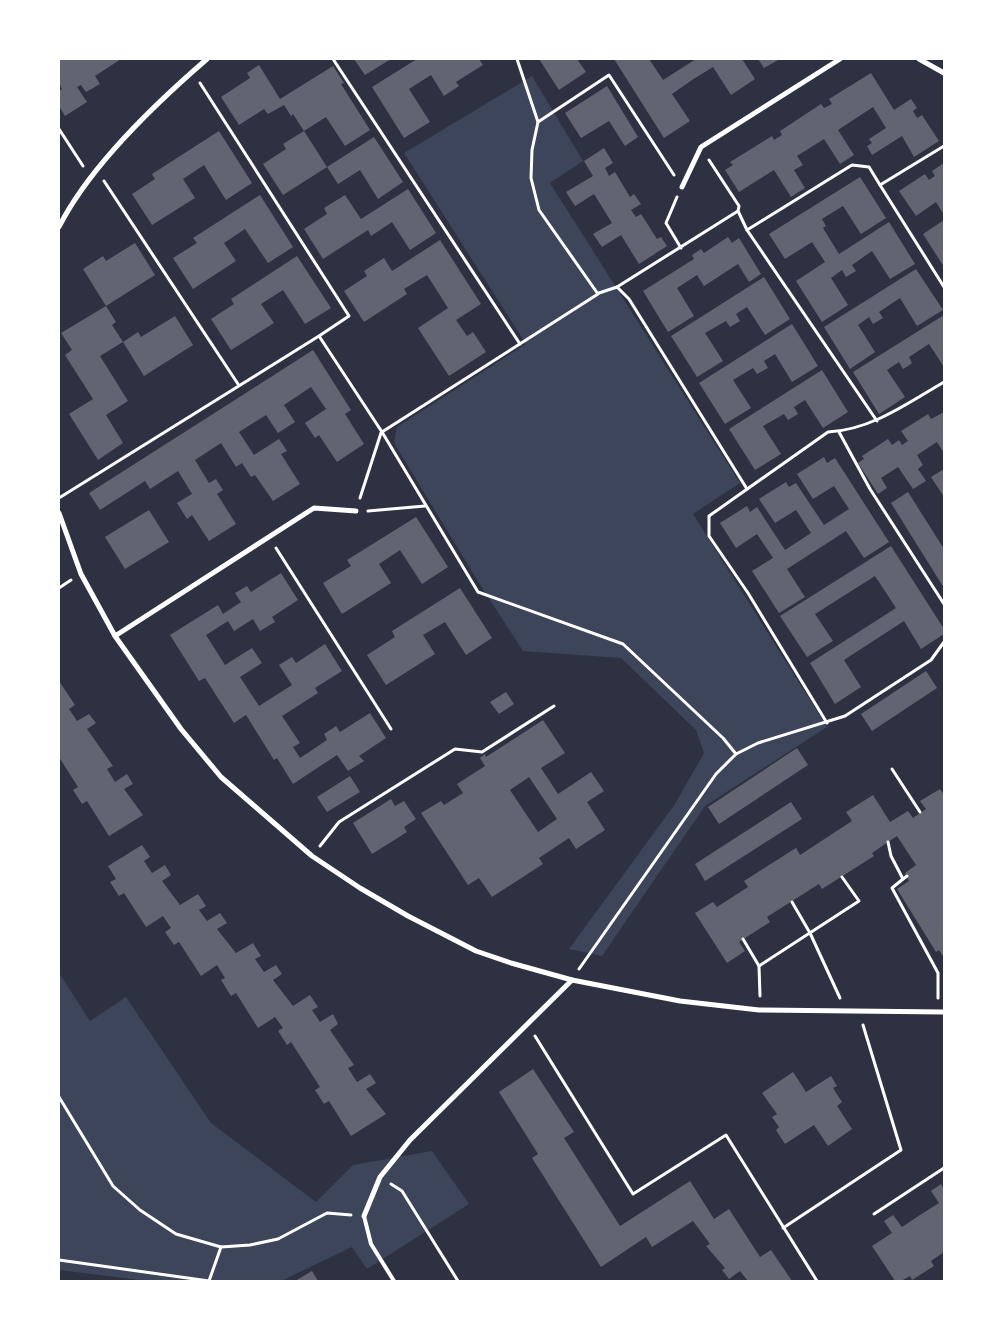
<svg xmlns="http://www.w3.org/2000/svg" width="1003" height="1340" font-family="'PT Sans',sans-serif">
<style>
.green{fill:#3c4559}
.building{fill:#626471;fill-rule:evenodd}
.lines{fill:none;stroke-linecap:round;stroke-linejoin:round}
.path{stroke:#fff;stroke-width:3}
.service{stroke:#fff;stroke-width:4}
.minor{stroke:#fff;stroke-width:5}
</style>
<rect width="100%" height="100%" fill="#2d3142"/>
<g class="green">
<polygon points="532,76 583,161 550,183 740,483 693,514 827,727 705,806 602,956 569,949 675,804 704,753 696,730 621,658 523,651 479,583 394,443 397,427 526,344 404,153"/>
<polygon points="59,973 90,1021 126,997 211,1123 316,1202 353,1165 432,1151 469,1204 367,1269 352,1247 281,1281 147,1281 59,1270"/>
</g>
<g class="building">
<polygon points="59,59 121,59 95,76 100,84 86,92 81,85 77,87 87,102 65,116 59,106 59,91 62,89 59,83"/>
<polygon points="354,59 391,59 365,75"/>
<polygon points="417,59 479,59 483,65 456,82 459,86 444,96 431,75 409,89 430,122 404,138 372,87"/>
<polygon points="539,59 577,59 586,72 559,90"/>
<polygon points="614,59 649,59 663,80 696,59 742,59 755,79 731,95 713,67 692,80 672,94 690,121 664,138"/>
<polygon points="758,59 780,59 764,68"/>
<polygon points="259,65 280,99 333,66 344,83 341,84 370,130 345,146 326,117 304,131 293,114 291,116 284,105 268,114 264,109 239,125 221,97 250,78 247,73"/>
<polygon points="871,73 894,110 911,99 917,108 913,111 917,118 922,115 939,141 914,157 902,136 872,155 867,146 872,143 869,139 886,128 873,107 838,130 854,155 840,164 824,139 797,156 803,165 794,170 805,188 791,197 774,170 739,192 725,170 733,165 730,162 772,136 774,140 782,135 780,131 821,104 824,108 832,104 829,99"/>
<polygon points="607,86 638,137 625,146 609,121 581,138 565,113"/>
<polygon points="219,131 252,183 226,200 204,165 183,179 195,198 152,225 132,194 155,179 152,174"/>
<polygon points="304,131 327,167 283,195 263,164 286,149 283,144"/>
<polygon points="374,137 403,182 378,199 360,170 338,184 327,167"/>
<polygon points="604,148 613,163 605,168 609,176 615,172 630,197 634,194 641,204 631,210 636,217 641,214 657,239 661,237 667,246 639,264 621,235 602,247 593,234 612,223 594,194 575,206 566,192 593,176 584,161"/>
<polygon points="944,163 944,215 936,202 916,216 899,191 925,174 929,180 935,176 932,171"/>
<polygon points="860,177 886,218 861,234 843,206 822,219 826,226 823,228 839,254 889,222 915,264 890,279 872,251 852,265 856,271 846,277 842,270 831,278 848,305 822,322 796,281 825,262 812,242 785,259 769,234"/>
<polygon points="408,189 436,233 410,250 392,222 371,236 368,230 323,259 304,229 327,214 324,208 345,195 361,219"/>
<polygon points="260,195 293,247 268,263 245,229 224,243 236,261 193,289 173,258 197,243 193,238"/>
<polygon points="944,220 944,267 923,234"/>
<polygon points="728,237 732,243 739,238 761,274 749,282 738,264 704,286 697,275 677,288 694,316 668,332 643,291 694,259 692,255 701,249 704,253"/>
<polygon points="440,240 481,304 456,320 467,336 473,332 486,352 449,376 418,328 448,308 427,275 404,289 407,294 364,322 344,291 367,276 364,271 384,258 392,271"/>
<polygon points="135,243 155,275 106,306 83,269 103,256 106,261"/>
<polygon points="297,256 331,308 305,324 283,290 261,304 274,323 231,350 211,319 234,304 231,299"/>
<polygon points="916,269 943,310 917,326 900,298 879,312 883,318 873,324 869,317 858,325 875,352 850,369 824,327"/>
<polygon points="764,277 790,319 765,335 747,307 736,314 740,321 730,327 726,321 705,333 723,361 697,377 671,336"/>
<polygon points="106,306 116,322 112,325 123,342 100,356 128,401 106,415 123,443 98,460 69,414 93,399 65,355 72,350 61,333"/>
<polygon points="944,315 944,367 929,344 909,357 912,363 908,366 903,369 899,362 887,370 905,397 879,414 853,372"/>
<polygon points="175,316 193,345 144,376 123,342 138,332 141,337"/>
<polygon points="792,324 818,366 792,382 775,354 764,361 768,368 757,374 753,368 733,380 751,408 725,424 699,383"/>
<polygon points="313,350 351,410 345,414 364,444 337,462 319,435 315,438 305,423 326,409 311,387 284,405 295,422 278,433 266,415 239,432 254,455 279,439 287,451 281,454 300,484 273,501 255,475 251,477 242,463 236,467 221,443 195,460 209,483 216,479 223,490 217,494 236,524 209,541 192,515 187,519 177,503 192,494 178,471 150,489 145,481 100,510 89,493"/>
<polygon points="822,370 848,412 823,428 805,400 794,407 798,414 788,420 784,414 763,426 781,454 755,470 729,429"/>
<polygon points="944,412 944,453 937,442 917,455 923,465 918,469 926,481 913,489 898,467 881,478 887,488 878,494 858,463 864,459 862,456 888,439 892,445 899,440 902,445 908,441 901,431 928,414 931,419"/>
<polygon points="824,457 827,463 835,458 889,542 864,558 846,531 787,569 805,597 779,613 752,571 773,558 757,534 736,548 720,523 747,506 750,512 757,507 785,550 811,533 796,510 775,523 759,499 786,482 789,487 796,483 824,525 849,509 834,486 813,499 797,474"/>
<polygon points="944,469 944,497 931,477"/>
<polygon points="908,492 944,549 944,588 891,503"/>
<polygon points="149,510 169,542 125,569 105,537"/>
<polygon points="416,517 448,567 422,584 400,550 379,564 391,583 342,614 323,583 351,566 347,560"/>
<polygon points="891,546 944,629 944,634 921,649 904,621 844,660 861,687 835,704 810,663 896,608 875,576 815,614 833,641 807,657 780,616"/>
<polygon points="281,573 298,600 272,617 275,622 260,631 253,619 234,631 228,621 206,635 225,665 252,648 262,663 240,677 259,706 292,685 279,665 292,657 296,663 325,644 342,671 315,688 318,693 282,716 300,743 293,747 300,758 327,740 324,734 336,726 340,732 370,713 386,738 359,756 364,761 348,771 337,755 293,784 277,758 274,760 246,715 234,723 205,678 199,681 170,635 218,605 223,614 241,602 235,593 247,586 251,592"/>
<polygon points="460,588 492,638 466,655 445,622 423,635 435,654 386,685 367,655 395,637 392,631"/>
<polygon points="926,671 937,688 872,731 861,714"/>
<polygon points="59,681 75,705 69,709 77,721 89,714 96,723 87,729 113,766 107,769 115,782 127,774 133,784 124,789 143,815 109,836 87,801 82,804 73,790 78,787 59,757"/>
<polygon points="506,692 514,704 499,714 490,702"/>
<path d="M543 720 565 753 541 768 558 794 591 772 604 791 587 802 605 830 576 849 569 838 539 858 543 864 492 897 479 878 468 885 421 813 441 801 444 805 463 793 457 784 485 766 480 758 485 754 486 757ZM529 777 557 819 538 832 510 790Z"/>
<polygon points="797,748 808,765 719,824 708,807"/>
<polygon points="350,776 360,792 327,812 317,797"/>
<polygon points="940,789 944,795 944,958 939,950 936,952 897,889 909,881 905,873 916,865 897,836 872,853 874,856 822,889 819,884 767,917 770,922 739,942 745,951 727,963 695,913 713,902 717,907 748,887 744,881 796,848 800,855 852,821 846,812 873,795 890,822 908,811 913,818 926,809 920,801"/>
<polygon points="391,799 395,806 404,801 416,819 404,827 407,832 372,854 353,823"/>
<polygon points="791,802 802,819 705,881 695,864"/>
<polygon points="142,845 150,857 144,861 152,873 165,865 171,875 162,881 180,905 198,894 206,906 199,910 207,921 220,913 227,923 217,929 236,953 253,943 261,956 255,959 264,972 276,965 282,974 273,980 293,1006 310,995 318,1007 312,1010 320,1022 333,1014 338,1024 330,1030 354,1065 348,1068 357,1082 370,1074 376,1083 366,1089 386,1114 351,1136 329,1101 324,1104 315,1090 320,1087 291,1042 287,1045 278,1031 283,1028 275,1017 258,1028 236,993 231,996 221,980 225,978 217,965 201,976 179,942 174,945 165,932 171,928 163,916 146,927 124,893 119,896 110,882 116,879 108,866"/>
<polygon points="533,1069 574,1132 564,1138 620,1226 690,1181 714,1219 729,1209 760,1257 771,1250 792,1281 748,1281 740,1271 729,1279 722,1270 725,1268 706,1246 710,1244 693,1221 652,1247 646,1237 601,1267 532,1158 538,1154 499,1092"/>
<polygon points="793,1072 806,1092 831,1076 837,1086 833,1088 842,1102 837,1106 852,1129 828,1146 814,1125 785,1144 776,1130 779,1127 772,1117 777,1114 762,1093"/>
<polygon points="941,1184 944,1189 944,1252 931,1261 934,1266 912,1280 910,1276 901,1281 895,1281 872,1246 892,1233 884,1221 893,1215 902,1227 920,1215 939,1203 931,1191"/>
<polygon points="312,1271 318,1281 295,1281"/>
</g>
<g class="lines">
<g class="path">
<polyline points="333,59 520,344"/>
<polyline points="200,83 349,316 319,336 382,432 478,592 623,644 723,738 736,754 758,743 845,716 931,660 944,642"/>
<polyline points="538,122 609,75 674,175"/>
<polyline points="59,129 83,166"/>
<polyline points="709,160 739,206 738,211 747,230 877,421"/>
<polyline points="104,181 238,384"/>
<polyline points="880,185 944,287"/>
<polyline points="677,197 666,223 681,248"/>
<polyline points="747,230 852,165 869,167 880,185 944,146"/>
<polyline points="617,287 629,299 747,489"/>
<polyline points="599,293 617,287 738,211"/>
<polyline points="382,432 598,294 539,210 531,178 532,150 538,122 517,59"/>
<polyline points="839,432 870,489 944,604"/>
<polyline points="59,498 319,336"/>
<polyline points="360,498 381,433"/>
<polyline points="368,511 425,506"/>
<polyline points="276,548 391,729"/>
<polyline points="59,588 71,580"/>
<path d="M827 723 748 593 709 536V516L828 432C871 430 908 403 944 382"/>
<polyline points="892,769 920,812"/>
<polyline points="888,842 891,856 903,879 907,876"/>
<polyline points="320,846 339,822 455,749 482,752 554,706"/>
<polyline points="903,879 892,888 938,973 938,998"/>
<polyline points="792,902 810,933 840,998"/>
<polyline points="743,939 759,966"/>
<polyline points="579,969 716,774 736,754"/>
<polyline points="760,996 759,966 859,901 842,877"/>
<polyline points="535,1036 633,1194 726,1135 817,1281"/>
<polyline points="59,1097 113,1186 140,1210 176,1234 221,1247 250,1245 278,1239 327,1213 351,1215"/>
<polyline points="391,1184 402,1191 458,1281"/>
<polyline points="874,1214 944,1168"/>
<polyline points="783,1228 901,1150 863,1025"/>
<polyline points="59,1260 209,1281"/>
<polyline points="209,1281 221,1247"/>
</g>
<polyline class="service" points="364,1216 371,1244 394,1281"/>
<g class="minor">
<polyline points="919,59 944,73"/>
<polyline points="682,187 701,147 840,59"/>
<path d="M59 227C89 167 156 103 207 59"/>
<polyline points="59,513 81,574 115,636 181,729 221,777 312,856 360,888 408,916 476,951 511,963 572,980 680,1001 759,1010 944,1012"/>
<polyline points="115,636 314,508 356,511"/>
<polyline points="364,1216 380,1177 410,1140 572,980"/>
</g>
</g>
<rect width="1003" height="1340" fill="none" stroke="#ffffff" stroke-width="120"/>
</svg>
